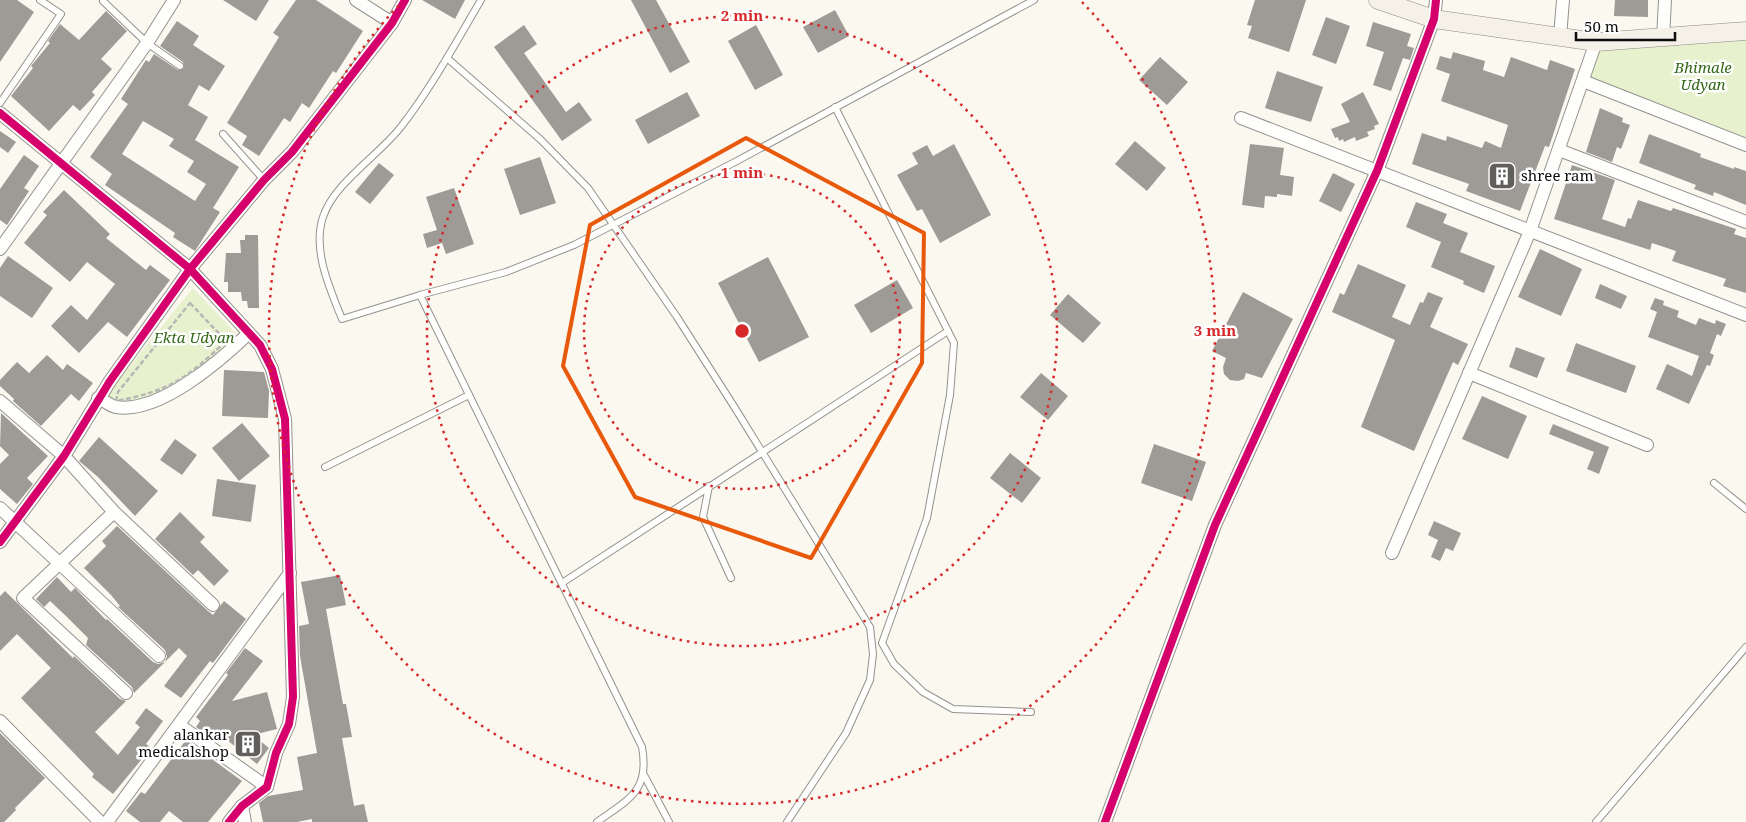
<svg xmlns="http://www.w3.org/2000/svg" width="1746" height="822" font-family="'Noto Serif',serif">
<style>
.green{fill:#e8f1ce}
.building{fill:#9e9a96;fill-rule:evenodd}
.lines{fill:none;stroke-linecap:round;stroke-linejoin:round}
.lane-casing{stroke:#94928f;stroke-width:8}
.street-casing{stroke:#94928f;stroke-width:14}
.secondary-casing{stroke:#8a8985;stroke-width:19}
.path{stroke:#b7b7b5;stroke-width:2.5;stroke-dasharray:5 2.5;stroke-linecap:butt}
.lane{stroke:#fefefd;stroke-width:6}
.street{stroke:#fefefd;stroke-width:12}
.secondary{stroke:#f5f1e8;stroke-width:18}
.cycleway-casing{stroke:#fff;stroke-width:11}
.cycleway{stroke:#d6006c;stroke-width:8}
.marked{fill:none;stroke:#e8590c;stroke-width:4;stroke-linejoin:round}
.ring{fill:none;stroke:#d62828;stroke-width:2.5;stroke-dasharray:2.5 5}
.labels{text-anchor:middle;stroke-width:5;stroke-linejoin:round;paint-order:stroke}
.park-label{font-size:15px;font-style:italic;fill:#346819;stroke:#fff}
.poi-label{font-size:15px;fill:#0c0c0c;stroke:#fff;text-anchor:start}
.centre{fill:#d62828;stroke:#fff;stroke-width:2.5}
.ring-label{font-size:15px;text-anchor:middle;font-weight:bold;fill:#d62828;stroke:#fff;stroke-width:5;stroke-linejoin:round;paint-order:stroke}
</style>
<rect width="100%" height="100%" fill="#fbf8f0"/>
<g class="green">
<polygon points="1746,29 1746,139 1585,76 1594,46"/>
<polygon points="193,288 242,340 164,396 103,405 116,383"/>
</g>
<g class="building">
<polygon points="0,0 17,0 34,12 0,62"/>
<polygon points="223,0 269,0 256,21"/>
<polygon points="296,0 316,0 363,31 336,73 333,71 309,108 302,103 290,122 284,118 259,156 242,145 247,136 227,123 279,37 273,33"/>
<polygon points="422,0 465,0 455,19"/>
<polygon points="631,0 656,0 690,62 670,73"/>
<polygon points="1255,0 1306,0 1289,52 1248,38 1252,26 1247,25"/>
<polygon points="1615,0 1648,0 1648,17 1614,16"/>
<polygon points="835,10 849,36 818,53 803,27"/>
<polygon points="106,11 127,31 101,59 112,69 92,92 95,95 80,111 73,105 49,131 11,96 33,68 31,66 50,43 48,41 60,24 79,40"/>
<polygon points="1326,17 1350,26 1336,64 1312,55"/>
<path d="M177 21 199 36 193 45 225 66 209 91 199 85 188 105 208 117 195 140 239 167 213 208 220 212 195 251 173 237 175 233 105 185 112 174 90 157 128 104 121 99 146 60 149 62 154 54 178 70 184 68 183 62 160 46ZM143 121 174 139 169 146 194 161 187 172 206 184 195 201 122 154Z"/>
<polygon points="1373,22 1411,34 1407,46 1414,48 1410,60 1403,58 1391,91 1373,85 1384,52 1366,46"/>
<polygon points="524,25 537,44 524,53 566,112 579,102 592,120 562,141 494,47"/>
<polygon points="756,25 783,75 755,90 728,41"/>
<polygon points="1453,52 1485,61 1483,70 1504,77 1511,57 1547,70 1550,60 1575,69 1549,147 1545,146 1520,211 1466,191 1469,184 1412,164 1422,133 1446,141 1447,136 1482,148 1485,141 1501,148 1508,125 1441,101 1450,74 1436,69 1440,56 1451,59"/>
<polygon points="1160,57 1188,82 1167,105 1139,80"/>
<polygon points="1277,71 1323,87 1311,122 1265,108"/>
<polygon points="687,92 700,116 648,144 635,120"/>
<polygon points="1363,92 1379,124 1374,126 1375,129 1367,132 1369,136 1356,141 1355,137 1344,142 1343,139 1339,141 1338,137 1335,138 1331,129 1350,122 1341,104"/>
<polygon points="1600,108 1623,118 1622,122 1630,125 1621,149 1617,147 1612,162 1586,152"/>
<polygon points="0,131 16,142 8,153 0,147"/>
<polygon points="1649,134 1701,154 1700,157 1734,169 1734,167 1746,171 1746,205 1714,192 1713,196 1694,189 1696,185 1639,163"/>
<polygon points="1135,141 1166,168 1147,191 1115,164"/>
<polygon points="954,144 991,215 940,243 922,209 917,211 897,175 918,164 912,153 927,145 933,156"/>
<polygon points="1250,144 1284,148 1280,175 1294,177 1292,196 1277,194 1277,197 1265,196 1264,208 1242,205"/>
<polygon points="24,155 39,166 24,188 29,191 7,225 0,220 0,189"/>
<polygon points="540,157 556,203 520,215 504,169"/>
<polygon points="379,163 394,175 370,204 355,192"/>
<polygon points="1572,165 1615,180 1602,219 1625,227 1628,218 1631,219 1638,200 1671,211 1673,208 1736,229 1734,234 1746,238 1746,293 1723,286 1726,279 1672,261 1676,251 1652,243 1650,250 1554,219"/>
<polygon points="1333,173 1355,184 1341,212 1319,201"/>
<polygon points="454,188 474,244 446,254 442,243 427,248 423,234 437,230 426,197"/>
<polygon points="64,190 110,234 106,238 146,270 150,265 170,280 127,337 108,322 79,353 51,326 71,305 87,320 115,284 87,262 70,282 24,243 47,215 43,212"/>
<polygon points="1416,202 1447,214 1443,223 1468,233 1460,252 1495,266 1484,293 1463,284 1464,281 1431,267 1441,242 1406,227"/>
<polygon points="245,235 258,235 259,308 248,308 247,301 242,301 241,292 228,292 228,282 224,282 226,253 241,253 240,240 245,240"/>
<polygon points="1540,249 1582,269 1561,316 1518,297"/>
<polygon points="8,256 53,288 32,318 0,296 0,268"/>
<polygon points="768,257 809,337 759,362 718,283"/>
<polygon points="1358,264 1406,285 1392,317 1410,325 1420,302 1423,303 1428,292 1443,298 1430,327 1468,344 1458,365 1453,362 1414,451 1361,427 1395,340 1332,312 1340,293 1344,295"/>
<polygon points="897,280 913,308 871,333 854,305"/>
<polygon points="1600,284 1627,296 1621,309 1595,298"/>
<polygon points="1243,292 1293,319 1262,378 1246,373 1244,379 1238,381 1230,380 1224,374 1223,367 1226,358 1212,351"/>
<polygon points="1068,294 1101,323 1083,343 1050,315"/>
<polygon points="1655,298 1664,301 1663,305 1679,311 1677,317 1696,325 1699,318 1715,324 1716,320 1726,324 1721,336 1717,334 1710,353 1714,355 1710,366 1707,365 1689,404 1656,389 1667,364 1692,376 1699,356 1648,337 1657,312 1650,309"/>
<polygon points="1576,343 1636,366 1626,393 1566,371"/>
<polygon points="1516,347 1545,358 1537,378 1509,367"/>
<polygon points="47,355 63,370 67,364 93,383 79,401 71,394 41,426 13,401 14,399 0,386 0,380 17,362 29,373"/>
<polygon points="224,370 264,372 269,391 268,418 222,416"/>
<polygon points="1041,373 1068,396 1048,420 1020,397"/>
<polygon points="1482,396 1527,416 1508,459 1462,439"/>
<polygon points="1,413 48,456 27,478 33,484 17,504 0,489 0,464 9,455 0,446"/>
<polygon points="242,423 270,456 239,481 212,448"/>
<polygon points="1553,424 1609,447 1599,474 1587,469 1594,452 1549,434"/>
<polygon points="99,437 158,491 135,516 98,477 79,461"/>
<polygon points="175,439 197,455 182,475 160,460"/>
<polygon points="1154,444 1206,462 1192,501 1141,483"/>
<polygon points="1010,453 1041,478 1022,503 990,478"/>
<polygon points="217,479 256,485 251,522 212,516"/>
<polygon points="180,512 205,537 200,542 229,571 214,586 198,570 193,575 155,539"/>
<polygon points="1434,521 1461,533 1453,551 1446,548 1440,561 1431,557 1438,540 1428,535"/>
<polygon points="117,526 208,611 213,615 224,601 246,619 213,663 210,661 181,698 164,686 187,656 179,648 134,693 132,687 86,645 88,638 66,616 50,601 44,607 36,599 57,577 71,592 75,588 106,620 107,619 153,662 158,664 165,662 167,657 165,650 118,607 120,606 111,595 84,568 106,546 102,541"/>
<polygon points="340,575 346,605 326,609 343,704 346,704 352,737 342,738 354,806 364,804 368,822 312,822 312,819 297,822 263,822 259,803 268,796 303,790 297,757 317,753 300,656 299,626 309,624 301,582"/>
<polygon points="5,591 73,658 74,656 120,699 126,701 95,732 118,755 140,727 135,723 146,708 163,721 146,744 151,748 113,794 92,777 94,774 21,698 51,668 17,634 0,651 0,596"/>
<polygon points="245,648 263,661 232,701 267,692 277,729 253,735 269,748 257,764 222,736 217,742 196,727 200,721 196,717 228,675 226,673"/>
<polygon points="0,733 45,778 15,808 16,810 4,822 0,822"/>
<polygon points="186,740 242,781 208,822 183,822 169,811 160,822 140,822 126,811 141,792 145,794"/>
</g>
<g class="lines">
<g class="lane-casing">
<g id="lane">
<path d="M481 0C456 42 430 90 400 128 378 156 334 183 323 217 312 250 330 289 342 319L420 295 506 272 574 245 735 162 1034 0"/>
<polyline points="103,1 147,43 180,66"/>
<polyline points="447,58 541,140 588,188 677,317 735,408 870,627 873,654 870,680 846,733 787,822"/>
<polyline points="0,103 61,14 40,0"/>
<polyline points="223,134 264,180"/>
<path d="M420 295 642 747C650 791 629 799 597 822"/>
<polyline points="948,331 954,343 950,395 927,518 882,643 894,664 923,692 953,709 1031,712"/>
<polyline points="325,467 469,395"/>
<polyline points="1714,483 1746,509"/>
<polyline points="709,486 703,517 731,578"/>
<polyline points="562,583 948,331 835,107"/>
<polyline points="644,775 669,822"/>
<polyline points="1596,822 1746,647"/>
</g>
</g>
<g class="street-casing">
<g id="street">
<polyline points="356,0 392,23"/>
<polyline points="1560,37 1563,0"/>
<polyline points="1663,39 1665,0"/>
<polyline points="1583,81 1746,145"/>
<polyline points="0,113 190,269 260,345 272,369 285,419 293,697 289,724 276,753 267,787 242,806 229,822"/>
<polyline points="1241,118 1746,315"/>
<polyline points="1559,150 1746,222"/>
<polyline points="0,249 147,43 174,0"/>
<polyline points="1469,373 1647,445"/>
<path d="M98 398C104 400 110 406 116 407 159 414 220 361 249 333"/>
<polyline points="0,401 64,456 114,512 213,605"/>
<polyline points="0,508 159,656"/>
<polyline points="114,512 23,598 126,693"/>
<polyline points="0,542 64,456 110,381 190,269 264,180 292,152 392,23 405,0"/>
<polyline points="1392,553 1530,231 1596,42"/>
<polyline points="0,721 100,822"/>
<polyline points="179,725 267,787"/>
<polyline points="242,806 245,822"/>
<polyline points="107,822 290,573"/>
<polyline points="1105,822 1215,525 1377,171 1434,19 1436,0"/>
</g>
</g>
<g class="secondary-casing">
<polyline id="secondary" points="1378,0 1434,19 1596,42 1746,31"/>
</g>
<path class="path" d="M190 303 226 341C187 378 170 391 116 401L118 392Z"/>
<use href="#lane" class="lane"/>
<use href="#street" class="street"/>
<use href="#secondary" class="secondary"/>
<g class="cycleway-casing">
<g id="cycleway">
<polyline points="0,113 190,269 260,345 272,369 285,419 293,697 289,724 276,753 267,787 242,806 229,822"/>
<polyline points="0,542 64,456 110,381 190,269 264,180 292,152 392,23 405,0"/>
<polyline points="1105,822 1215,525 1377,171 1434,19 1436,0"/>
</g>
</g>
<use href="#cycleway" class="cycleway"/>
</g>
<path class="marked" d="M746 138 924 233 922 363 811 558 635 497 563 366 590 225Z"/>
<g class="ring">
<circle cx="742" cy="331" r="158"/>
<circle cx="742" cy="331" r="315"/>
<path d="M1082 2A473 473 0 1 1 402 2"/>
</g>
<defs>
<g id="building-square" transform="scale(1.4375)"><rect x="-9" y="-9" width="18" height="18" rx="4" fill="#605f5c" stroke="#fff"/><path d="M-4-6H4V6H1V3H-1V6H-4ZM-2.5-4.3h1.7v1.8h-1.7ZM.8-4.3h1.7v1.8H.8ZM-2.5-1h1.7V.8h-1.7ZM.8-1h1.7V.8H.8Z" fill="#fff"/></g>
</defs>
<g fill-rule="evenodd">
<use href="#building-square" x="1502" y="176"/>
<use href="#building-square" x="248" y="744"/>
</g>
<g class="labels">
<g class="park-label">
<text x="1703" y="73">Bhimale<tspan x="1703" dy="17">Udyan</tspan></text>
<text x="194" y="343">Ekta Udyan</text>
</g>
<g class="poi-label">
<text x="1521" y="181">shree ram</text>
<text x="229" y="740" text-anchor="end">alankar<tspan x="229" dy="17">medicalshop</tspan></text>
</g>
</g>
<circle cx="742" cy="331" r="8" class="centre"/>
<g class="ring-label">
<text x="742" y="21">2 min</text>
<text x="742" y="178">1 min</text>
<text x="1215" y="336">3 min</text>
</g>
<path d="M1576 32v8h99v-8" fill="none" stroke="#0c0c0c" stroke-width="2.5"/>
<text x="1584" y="32" font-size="15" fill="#0c0c0c" stroke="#ffffff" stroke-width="4" paint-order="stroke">50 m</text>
</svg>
